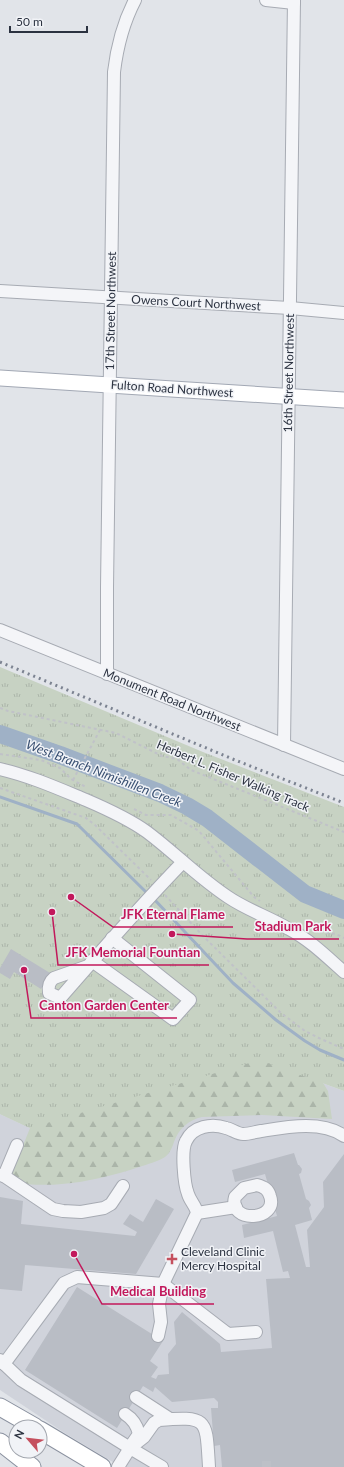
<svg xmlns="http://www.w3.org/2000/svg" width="344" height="1467" font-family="Lato,sans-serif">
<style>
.built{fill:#d0d3db}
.forest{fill:url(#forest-firs)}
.park{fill:url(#park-tufts)}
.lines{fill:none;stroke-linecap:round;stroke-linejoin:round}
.stream{stroke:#9fb1c6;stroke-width:3}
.river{stroke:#9fb1c6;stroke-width:18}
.building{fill:#b9bdc5}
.minor-tunnel{stroke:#bdc0c7;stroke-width:12;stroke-dasharray:12 6;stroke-linecap:butt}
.minor-casing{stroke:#a7abb3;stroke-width:14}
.major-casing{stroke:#a2a8b4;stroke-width:17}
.highway-casing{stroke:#8a919f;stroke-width:19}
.path{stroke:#c0c2c8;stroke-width:2;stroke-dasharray:3 3;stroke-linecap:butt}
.minor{stroke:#f4f5f8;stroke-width:12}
.major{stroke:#fff;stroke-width:15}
.highway{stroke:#fff;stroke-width:17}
.rail{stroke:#7c8391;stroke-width:3;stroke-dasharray:2 4;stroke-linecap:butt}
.poi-dot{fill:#c5505e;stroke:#f1f3f7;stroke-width:1.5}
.labels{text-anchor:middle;stroke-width:3;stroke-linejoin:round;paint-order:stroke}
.street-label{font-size:12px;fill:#2b3240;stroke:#f1f3f7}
.poi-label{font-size:12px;fill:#2b3240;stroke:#f1f3f7;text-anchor:start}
.water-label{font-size:13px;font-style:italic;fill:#384f71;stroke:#f1f3f7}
.leader{fill:none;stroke:#c2185b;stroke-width:1.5}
.callout-dot{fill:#c2185b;stroke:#f1f3f7;stroke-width:1.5}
.callout-label{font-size:13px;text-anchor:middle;font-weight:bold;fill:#c2185b;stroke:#f1f3f7;stroke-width:3;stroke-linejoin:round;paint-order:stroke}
</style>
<defs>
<pattern id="forest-firs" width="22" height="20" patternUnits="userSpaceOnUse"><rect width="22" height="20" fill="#c7d2c3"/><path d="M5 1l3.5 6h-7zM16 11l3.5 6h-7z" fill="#abb5a9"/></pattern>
<pattern id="park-tufts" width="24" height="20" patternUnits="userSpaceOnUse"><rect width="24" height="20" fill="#c7d2c3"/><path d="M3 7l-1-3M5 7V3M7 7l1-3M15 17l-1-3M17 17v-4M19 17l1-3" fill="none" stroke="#abb5a9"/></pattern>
</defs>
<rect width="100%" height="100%" fill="#e1e4e9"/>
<polygon class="built" points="259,1060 344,1091 344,1467 121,1467 63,1432 0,1390 0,1114 30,1128"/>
<path class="forest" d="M0 1019 171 1044 314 1068 328 1091 332 1119 262 1115 202 1117C189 1120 179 1128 174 1142 172 1148 170 1153 165 1157 157 1162 148 1164 139 1167 116 1175 87 1182 62 1184 44 1186 26 1184 8 1183L30 1128 0 1114Z"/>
<polygon class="park" points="0,667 203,752 344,807 344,1091 259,1060 30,1128 0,1114"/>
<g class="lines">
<g class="stream">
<polyline points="0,797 77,824 149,895"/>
<polyline points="153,898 233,983 276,1020 305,1041 320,1050 344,1060"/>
</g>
<polyline class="river" points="0,734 60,755 160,793 187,806 207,818 305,894 344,910"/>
</g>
<g class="building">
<polygon points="11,949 50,973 41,989 14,972 10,979 0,973 0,968"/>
<polygon points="294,1153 298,1165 299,1165 302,1169 301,1173 299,1174 306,1199 309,1201 311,1205 309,1208 312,1220 295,1225 306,1267 310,1267 307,1230 324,1207 323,1182 344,1154 344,1467 222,1467 220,1445 214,1446 211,1408 218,1408 218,1402 214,1398 172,1402 155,1387 153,1392 143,1386 117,1428 25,1370 77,1287 163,1341 150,1361 158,1367 151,1377 156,1379 158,1375 169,1374 168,1354 176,1344 174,1322 182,1312 220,1344 221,1352 272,1348 266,1279 290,1278 288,1271 283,1272 273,1231 244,1238 242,1225 277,1216 265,1174 235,1182 232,1170"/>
<polygon points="0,1197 23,1201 21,1224 135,1236 137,1232 123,1224 130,1214 143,1222 156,1199 174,1209 136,1274 25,1265 22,1291 0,1289"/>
</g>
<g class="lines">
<polyline class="minor-tunnel" points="262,1467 271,1467"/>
<g class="minor-casing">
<g id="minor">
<polyline points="266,0 294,3"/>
<polyline points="0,291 290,308 344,313"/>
<polyline points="0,630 344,769"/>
<path d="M107 674V588L114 72C117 47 123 23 135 0"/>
<polyline points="284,745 294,0"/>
<path d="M0 769C30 776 57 788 86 800 107 809 129 819 147 832 175 853 199 878 228 897 247 910 269 917 289 929 310 940 327 957 344 972"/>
<polyline points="92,961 173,1019 190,1000 112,938"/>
<path d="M88 966 54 978C49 982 48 986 49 993L58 997 62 996C102 950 141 905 183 862"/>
<polyline points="0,1175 4,1176 17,1145"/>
<polyline points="4,1176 53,1209 63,1211 81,1212 104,1208 111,1204 123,1186"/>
<path d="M257 1185C264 1187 268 1189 270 1196 279 1221 228 1224 235 1197L244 1188Z"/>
<polyline points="197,1213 236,1207"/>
<polyline points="158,1336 161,1322 159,1304 163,1284 228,1334 256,1332"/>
<polyline points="0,1360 21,1380 130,1448 162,1467"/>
<path d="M4 1364 64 1283 77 1277 163 1284 197 1213C196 1206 190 1201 188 1194 184 1184 181 1150 186 1141 193 1126 212 1123 226 1128 231 1129 238 1134 243 1134 249 1134 255 1132 261 1131 286 1127 322 1120 344 1136"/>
<polyline points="136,1397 170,1419"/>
<path d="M125 1414C133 1419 137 1425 139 1434L132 1444"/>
<path d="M118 1467 130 1448 144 1437 154 1423 159 1420C209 1416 206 1419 209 1467"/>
</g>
</g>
<g class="major-casing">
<polyline id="major" points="0,378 344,400"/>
</g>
<g class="highway-casing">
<g id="highway">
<polyline points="0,1407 35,1427"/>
<polyline points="40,1430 102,1467"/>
<polyline points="0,1442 32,1467"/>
</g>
</g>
<g class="path">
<polyline points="0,708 8,711 116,733 162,756 177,759 191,770 344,832"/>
<polyline points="0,754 41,760 60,768 71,779 86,787"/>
<polyline points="73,780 100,730"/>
<polyline points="0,788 86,818 95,825 151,880"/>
<polyline points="134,809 146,815 171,815 199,831 254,897 260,901"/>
<polyline points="165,895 202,935 281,1013 305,1031 321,1039 344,1049"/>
<polyline points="314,931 336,934 344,938"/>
</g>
<use href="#minor" class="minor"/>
<use href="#major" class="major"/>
<use href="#highway" class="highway"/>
<polyline class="rail" points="0,662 235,760 344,803"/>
</g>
<path class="poi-dot" d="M170 1253h4v4h4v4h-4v4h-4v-4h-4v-4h4z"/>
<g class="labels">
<g class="street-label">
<text transform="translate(196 303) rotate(3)" y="4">Owens Court Northwest</text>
<text transform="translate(111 311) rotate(-89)" y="4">17th Street Northwest</text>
<text transform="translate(289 373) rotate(-89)" y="4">16th Street Northwest</text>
<text transform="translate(172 389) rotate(4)" y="4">Fulton Road Northwest</text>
<text transform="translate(172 700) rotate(22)" y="4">Monument Road Northwest</text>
<text transform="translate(233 776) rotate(23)" y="4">Herbert L. Fisher Walking Track</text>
</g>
<g class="poi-label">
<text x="181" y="1256">Cleveland Clinic<tspan x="181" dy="14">Mercy Hospital</tspan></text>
</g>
<g class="water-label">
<text transform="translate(104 773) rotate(21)" y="5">West Branch Nimishillen Creek</text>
</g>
</g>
<path class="leader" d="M71 897L113 927H233M172 934L247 939H339M52 912L58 965H209M24 970L31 1018H177M74 1254L102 1304H214"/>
<g class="callout-dot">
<circle cx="71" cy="897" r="4"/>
<circle cx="172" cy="934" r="4"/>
<circle cx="52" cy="912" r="4"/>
<circle cx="24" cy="970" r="4"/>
<circle cx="74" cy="1254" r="4"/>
</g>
<g class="callout-label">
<text x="173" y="919">JFK Eternal Flame</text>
<text x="293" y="931">Stadium Park</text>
<text x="133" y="957">JFK Memorial Fountian</text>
<text x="104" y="1010">Canton Garden Center</text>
<text x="158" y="1296">Medical Building</text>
</g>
<g transform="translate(28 1439) rotate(298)"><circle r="19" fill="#f1f3f7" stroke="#a2a6ae"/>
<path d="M0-3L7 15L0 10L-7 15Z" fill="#c5505e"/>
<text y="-6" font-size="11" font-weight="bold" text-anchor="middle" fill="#2b3240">N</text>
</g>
<path d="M10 26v6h77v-6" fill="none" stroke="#2b3240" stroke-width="2"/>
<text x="16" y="26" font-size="12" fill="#2b3240" stroke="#f1f3f7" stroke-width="3" paint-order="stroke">50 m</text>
</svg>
